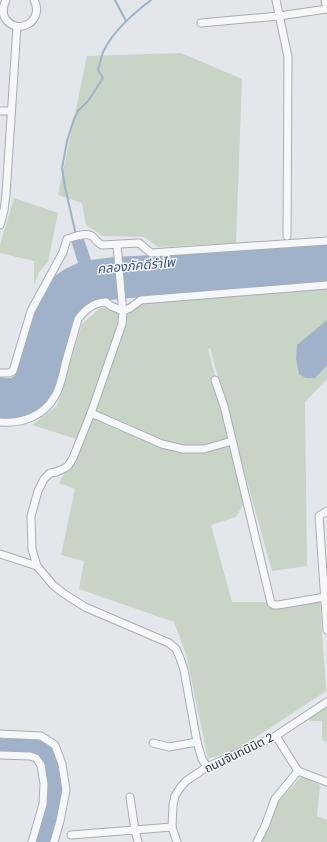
<svg xmlns="http://www.w3.org/2000/svg" width="327" height="842" font-family="Lato,'Noto Sans Thai',sans-serif">
<style>
.green{fill:#c8d4c5}
.water{fill:#a0b2c9}
.lines{fill:none;stroke-linecap:round;stroke-linejoin:round}
.stream{stroke:#a0b2c9;stroke-width:2}
.minor-casing{stroke:#a8adb5;stroke-width:9}
.minor{stroke:#f6f7f9;stroke-width:7}
.labels{text-anchor:middle;stroke-width:3;stroke-linejoin:round;paint-order:stroke}
.street-label{font-size:12px;fill:#2c3342;stroke:#f3f5f8}
.water-label{font-size:13px;font-style:italic;fill:#385174;stroke:#f3f5f8}
</style>
<rect width="100%" height="100%" fill="#e3e6eb"/>
<g class="green">
<polygon points="181,53 242,79 236,243 158,247 144,237 103,236 86,225 82,203 58,195 87,56"/>
<polygon points="14,198 58,213 48,262 39,272 34,285 34,261 0,253 0,245"/>
<polygon points="327,288 327,379 305,402 307,566 272,571 210,348 208,349 247,498 236,517 211,525 232,602 320,602 326,691 235,751 208,759 186,654 174,622 79,589 84,561 61,555 75,489 59,483 83,441 32,425 57,406 82,324 100,308 129,304"/>
<polygon points="327,706 327,742 322,740 322,721 310,721 308,718"/>
<polygon points="302,776 320,785 317,816 327,820 327,842 258,842 272,808"/>
</g>
<g class="water">
<path d="M79 238 80 240 84 239 91 260 114 257 173 254 270 246 327 245V281L97 301 86 306 78 315 55 390 43 408 26 418 0 420V377C6 378 11 380 15 375L33 311 52 278 65 269 78 263 71 240Z"/>
<polygon points="327,320 327,365 315,378 306,378 299,374 296,359 297,345"/>
<polygon points="0,738 3,739 32,738 41,741 48,745 54,751 57,760 63,797 50,842 36,842 47,801 47,781 42,760 35,754 31,753 0,752"/>
</g>
<g class="lines">
<g class="stream">
<polyline points="115,0 126,21"/>
<path d="M76 235 65 187 62 168 67 141 74 119 78 111 88 101 103 78 98 70C100 64 101 58 103 52 113 31 133 14 151 0"/>
</g>
<g class="minor-casing">
<g id="minor">
<path d="M6 0C3 6 2 12 5 18 17 37 45 21 34 0"/>
<polyline points="276,0 288,57 287,236"/>
<polyline points="325,0 327,9"/>
<polyline points="201,23 279,16 327,9"/>
<polyline points="0,111 11,111"/>
<polyline points="0,225 4,210 6,194 17,27"/>
<polyline points="117,245 122,303 123,311 122,324 91,413 73,458 68,466 63,469 56,472 50,473 44,479 38,491 31,516 32,549 37,566 53,585 63,593 85,607 169,643 176,649 180,658 184,670 197,742 202,759 207,767"/>
<path d="M0 373H9L13 371 31 311 63 252 67 239C74 237 85 232 92 236 96 239 97 243 102 245L139 243 151 253 327 241"/>
<polyline points="215,380 224,406 271,603 274,605 278,605 325,597"/>
<polyline points="91,413 162,444 183,449 204,449 232,441"/>
<path d="M0 422C22 424 44 416 55 396 61 386 63 372 66 361 70 347 74 333 78 319 84 311 94 302 106 302L111 306 123 311 130 308 141 300 327 285"/>
<polyline points="327,511 319,516 327,630"/>
<polyline points="0,554 37,566"/>
<polyline points="0,734 41,736 55,745 62,764 66,790 60,821 54,842"/>
<polyline points="276,736 298,771 327,782"/>
<polyline points="153,743 169,747 197,742"/>
<polyline points="0,755 30,756 36,758 41,765 44,784 43,804 32,842"/>
<polyline points="130,797 135,830 138,842"/>
<polyline points="71,835 172,827"/>
<polyline points="177,842 172,827 173,805 175,796 180,788 186,781 207,767 274,737 327,702"/>
<polyline points="257,842 265,826 275,799 298,771"/>
</g>
</g>
<use href="#minor" class="minor"/>
</g>
<g class="labels">
<g class="street-label">
<text transform="translate(239 753) rotate(-26)" y="4">ถนนจันทนิมิต 2</text>
</g>
<g class="water-label">
<text transform="translate(136 265) rotate(-5)" y="5">คลองภัคดีรำไพ</text>
</g>
</g>
</svg>
